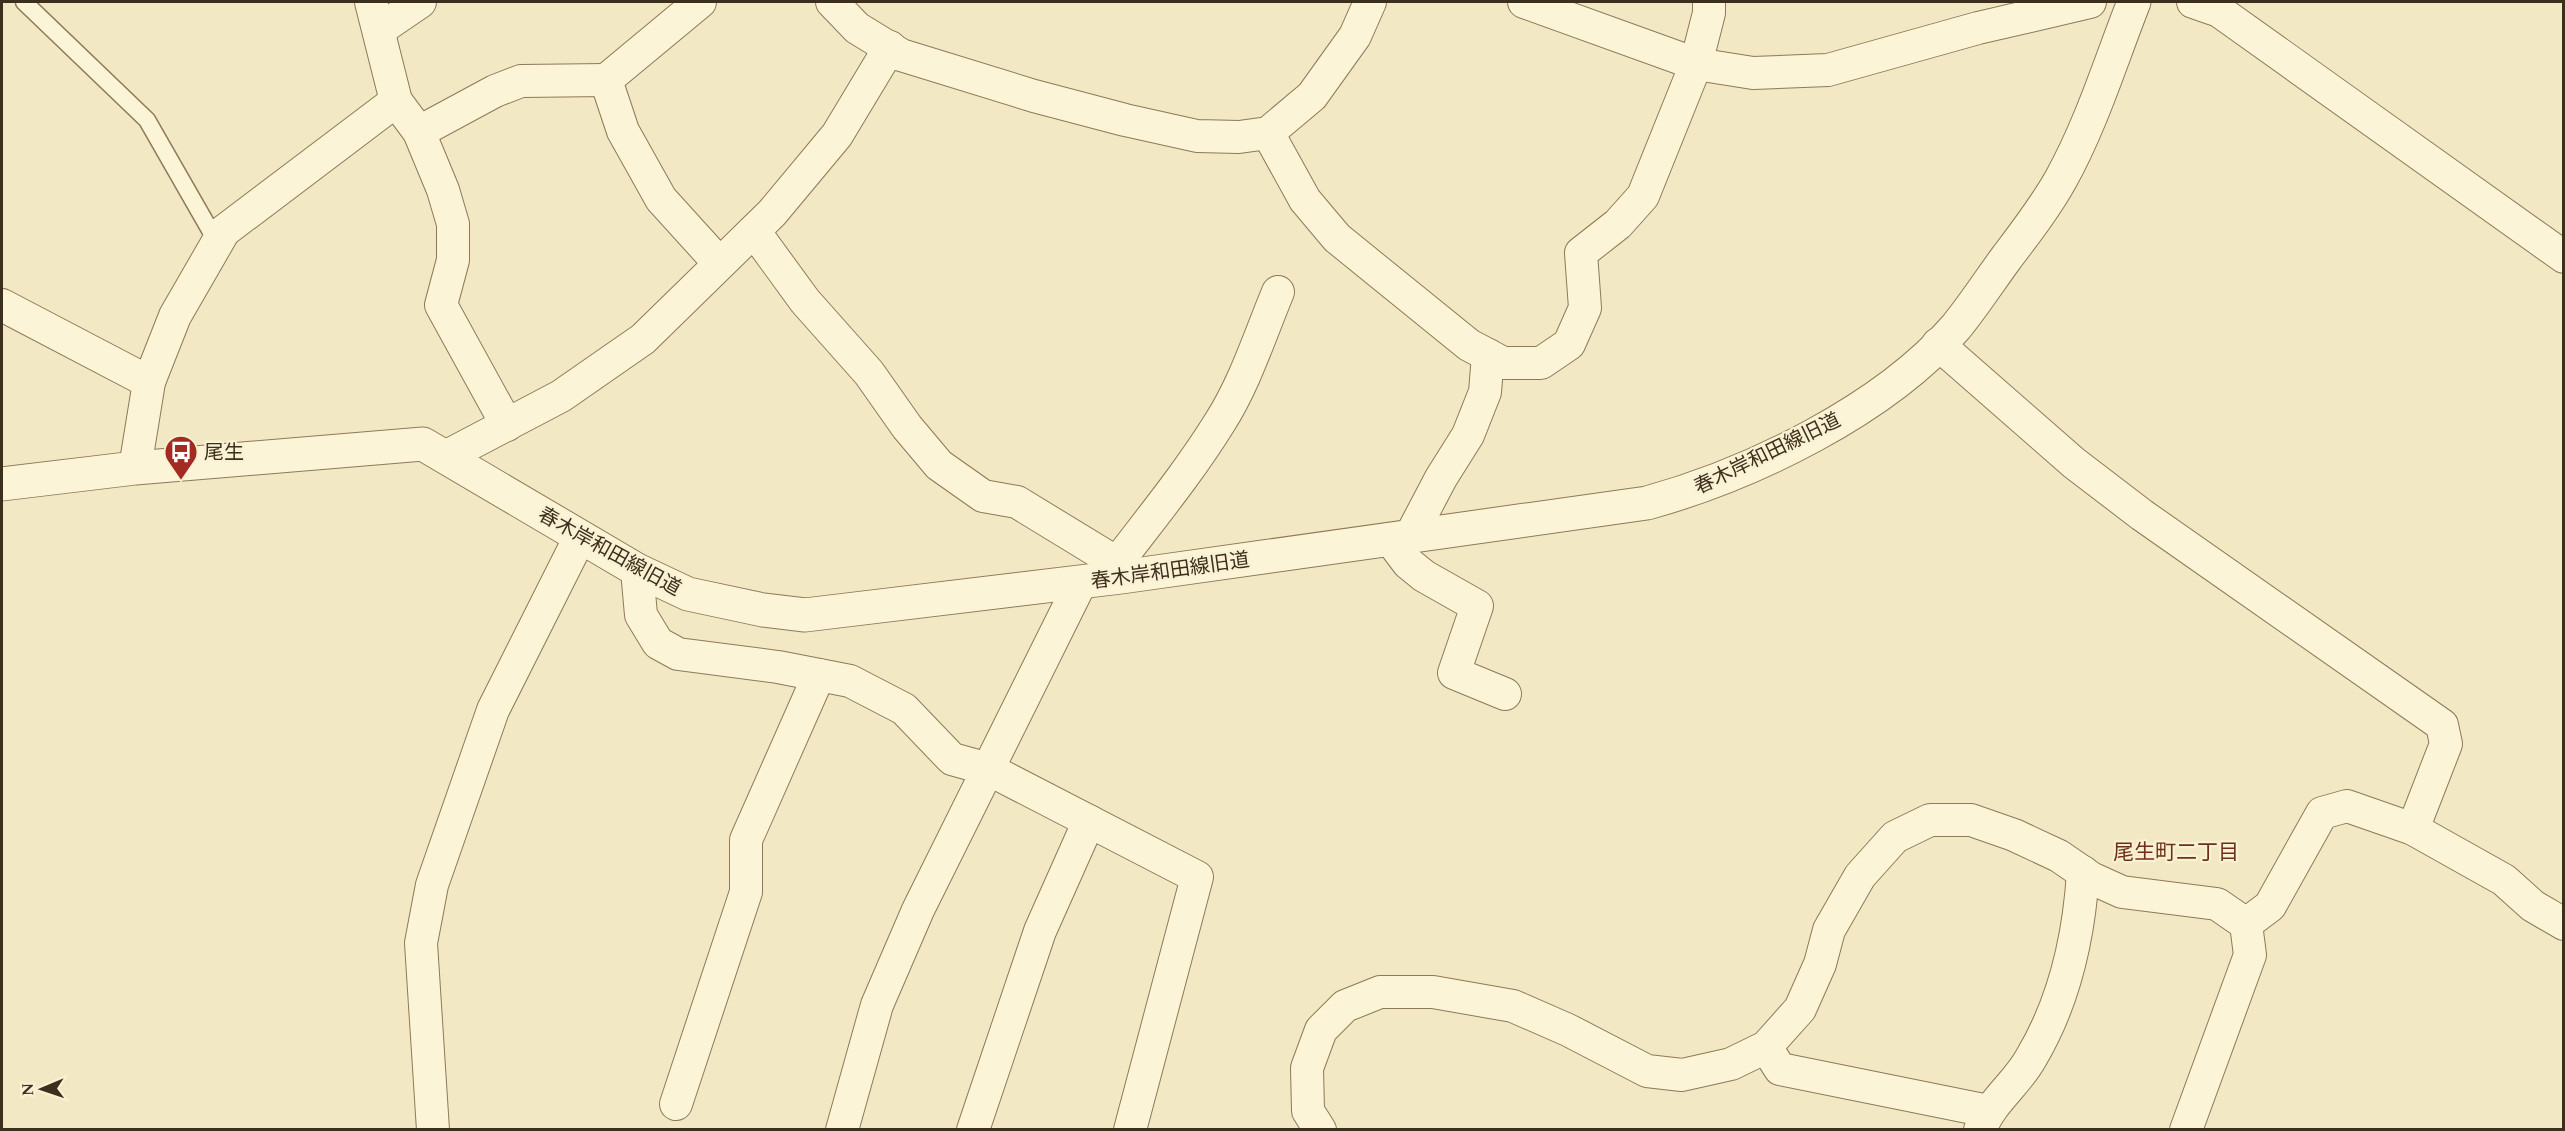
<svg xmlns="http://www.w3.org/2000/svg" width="2565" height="1131" font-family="Spectral,'Noto Sans JP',serif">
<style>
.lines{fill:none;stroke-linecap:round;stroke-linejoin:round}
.service-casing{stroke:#8e7958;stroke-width:19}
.minor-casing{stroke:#8e7958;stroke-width:34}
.tertiary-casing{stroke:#8e7958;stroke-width:35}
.service{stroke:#fcf4d7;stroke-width:16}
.minor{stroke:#fcf4d7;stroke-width:32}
.tertiary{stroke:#fcf4d7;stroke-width:33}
.labels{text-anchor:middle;stroke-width:4.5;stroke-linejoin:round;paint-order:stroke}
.poi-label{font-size:20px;fill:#3d2f1d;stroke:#f9f1d3;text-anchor:start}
.street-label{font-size:20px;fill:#3d2f1d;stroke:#f9f1d3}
.neighbourhood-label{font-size:21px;fill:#6d3119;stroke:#f9f1d3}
</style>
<rect width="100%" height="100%" fill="#f2e8c3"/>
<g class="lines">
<g class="service-casing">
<polyline id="service" points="24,2 147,120 218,244"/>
</g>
<g class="minor-casing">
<g id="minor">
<polyline points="371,2 396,101 419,132 443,190 453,224 453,260 441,305 507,425"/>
<polyline points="700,2 606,80 623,131 661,199 719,263"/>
<polyline points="832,2 857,28 901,55 1034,96 1125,120 1197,136 1239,137 1268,133 1312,96 1355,36 1370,2"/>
<polyline points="1524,2 1696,64 1753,73 1828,70 1978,28 2090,2"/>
<polyline points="2193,2 2219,11 2564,257"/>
<polyline points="379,30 420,2"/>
<polyline points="419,132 495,91 521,81 606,80"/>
<polyline points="1268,133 1305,200 1337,238 1469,345 1503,363 1541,363 1569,344 1585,308 1581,253 1618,224 1643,196 1696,64 1709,13 1709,2"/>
<polyline points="754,231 805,301 869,373 907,427 939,465 983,496 1017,502 1117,563 1121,577"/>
<polyline points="2,305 149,382"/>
<polyline points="1938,344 2074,463 2142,515 2442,725 2446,744 2413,829"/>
<polyline points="447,456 561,396 643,339 772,213 837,135 890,47"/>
<polyline points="135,468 149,382 175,316 224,231 396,101"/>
<polyline points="1410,537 1441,478 1468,435 1485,392 1488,355"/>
<polyline points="1390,539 1408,563 1424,576 1477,606 1454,673 1505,694"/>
<path d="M1117 563C1152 517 1189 472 1220 422 1245 383 1260 335 1278 292"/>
<polyline points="637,570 641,615 658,643 678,654 778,667 850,681 904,709 952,759 988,769 1197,877 1130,1130"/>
<polyline points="2246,924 2270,906 2322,813 2347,806 2413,829 2504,880 2533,906 2564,924"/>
<polyline points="1766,1047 1780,1069 1988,1111"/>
<polyline points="676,1104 746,892 746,840 819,675"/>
<polyline points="433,1130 421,943 432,885 493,710 580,537"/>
<polyline points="842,1130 877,1005 918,910 1081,582"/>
<polyline points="973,1130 1040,931 1089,821"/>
<polyline points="1320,1130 1308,1111 1307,1068 1321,1030 1345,1006 1380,992 1433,992 1513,1006 1568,1030 1647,1071 1682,1075 1731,1064 1766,1047 1800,1009 1820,964 1829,930 1860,876 1895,837 1930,820 1971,820 2014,835 2059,856 2091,878 2122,892 2217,904 2246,924 2250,955 2186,1130"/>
<path d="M1980 1130C1992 1100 2016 1085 2031 1058 2065 1001 2079 937 2083 872"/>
</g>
</g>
<g class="tertiary-casing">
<path id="tertiary" d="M2 484 135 468 423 444 637 570 688 594 763 610 805 615 1121 577 1647 503C1752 474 1884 410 1956 327 1974 305 1990 280 2007 257 2026 232 2046 206 2061 179 2092 123 2111 60 2134 2"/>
</g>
<use href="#service" class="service"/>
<use href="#minor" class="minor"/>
<use href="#tertiary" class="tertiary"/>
</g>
<defs>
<g id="bus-pin" transform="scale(1.725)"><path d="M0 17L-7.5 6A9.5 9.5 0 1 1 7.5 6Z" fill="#a32b22" stroke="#f9f1d3"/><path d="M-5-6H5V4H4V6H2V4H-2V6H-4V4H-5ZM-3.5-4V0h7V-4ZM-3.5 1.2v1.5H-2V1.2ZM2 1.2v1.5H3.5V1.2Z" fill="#fff"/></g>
</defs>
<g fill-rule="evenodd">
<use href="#bus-pin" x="181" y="452"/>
</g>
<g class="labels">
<g class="poi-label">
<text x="204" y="459">尾生</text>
</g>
<g class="street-label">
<text transform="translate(1767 453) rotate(-26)" y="7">春木岸和田線旧道</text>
<text transform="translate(610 551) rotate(29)" y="7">春木岸和田線旧道</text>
<text transform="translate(1170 570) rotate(-8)" y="7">春木岸和田線旧道</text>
</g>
<g class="neighbourhood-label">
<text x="2176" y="859">尾生町二丁目</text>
</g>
</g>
<rect width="2565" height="1131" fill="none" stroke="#3d2f1d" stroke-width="6"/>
<g transform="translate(42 1089) rotate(268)" stroke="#f9f1d3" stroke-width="4.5" paint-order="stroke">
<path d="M0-4.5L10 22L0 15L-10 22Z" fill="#3d2f1d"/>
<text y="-9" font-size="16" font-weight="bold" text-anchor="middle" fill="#3d2f1d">N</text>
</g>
</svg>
